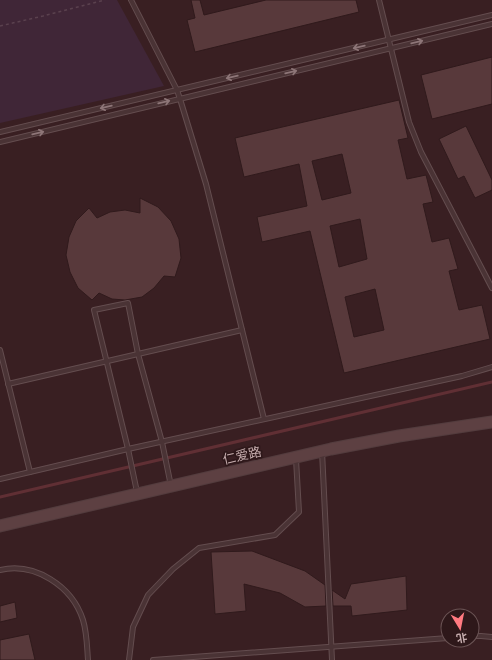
<svg xmlns="http://www.w3.org/2000/svg" width="492" height="660" font-family="Rubik,'Noto Sans SC',sans-serif">
<style>
.green{fill:#402637}
.lines{fill:none;stroke-linecap:round;stroke-linejoin:round}
.stream{stroke:#602f34;stroke-width:3}
.building{fill:#58393b;stroke:#301a1c;fill-rule:evenodd}
.service-casing{stroke:#644d4f;stroke-width:6}
.secondary-casing{stroke:#533c3e;stroke-width:13}
.path{stroke:#5a414e;stroke-width:1.5;stroke-dasharray:3 3;stroke-linecap:butt}
.service{stroke:#4a3335;stroke-width:4}
.secondary{stroke:#5d4042;stroke-width:11}
.oneway{stroke:#8e7678}
.labels{text-anchor:middle;stroke-width:3.5;stroke-linejoin:round;paint-order:stroke}
.street-label{font-size:13px;fill:#c6adae;stroke:#2e181a}
</style>
<rect width="100%" height="100%" fill="#391f22"/>
<polygon class="green" points="0,0 117,0 164,86 0,123"/>
<g class="lines">
<polyline class="stream" points="0,497 492,382"/>
</g>
<g class="building">
<polygon points="191,0 200,0 204,15 266,0 356,0 359,12 195,52 187,20 195,18"/>
<polygon points="492,57 492,104 432,119 421,75"/>
<path d="M399 100 408 138 398 140 407 179 426 175 433 202 423 204 432 242 449 238 458 269 449 271 459 310 482 305 490 339 344 373 310 231 262 242 257 217 307 206 299 164 244 177 235 138ZM342 154 351 193 322 200 312 161ZM360 219 367 259 339 267 330 226ZM375 289 384 330 354 337 345 297Z"/>
<polygon points="466,126 492,180 492,190 475,198 464,176 458,179 439,139"/>
<polygon points="140,198 158,207 171,221 179,239 181,258 175,277 164,276 154,288 142,297 125,300 112,299 99,293 92,300 78,288 70,272 66,255 69,237 76,221 89,208 97,218 110,212 125,210 140,213"/>
<polygon points="252,551 305,571 325,585 326,606 305,607 280,593 244,584 246,611 215,614 211,552"/>
<polygon points="406,576 407,610 352,616 351,606 333,606 332,590 345,599 351,584"/>
<polygon points="15,602 17,618 0,622 0,606"/>
<polygon points="29,634 35,660 0,660 0,640"/>
</g>
<g class="lines">
<g class="service-casing">
<g id="service">
<polyline points="131,0 177,90 180,99 206,184 264,419"/>
<polyline points="379,0 409,122 421,152 492,288"/>
<polyline points="0,132 492,15"/>
<polyline points="0,142 492,24"/>
<polyline points="0,350 30,472"/>
<polyline points="8,384 242,330"/>
<polyline points="322,451 332,660"/>
<polyline points="0,479 128,449 462,376 492,367"/>
<polyline points="137,492 128,449 94,310 128,303 138,354 162,442 171,486"/>
<path d="M0 570C35 562 72 586 83 620 87 633 87 647 88 660"/>
<polyline points="472,636 481,636 492,637"/>
<polyline points="129,660 133,627 148,595 173,569 199,548 275,535 299,512 296,459"/>
<polyline points="153,660 448,638"/>
</g>
</g>
<g class="secondary-casing">
<polyline id="secondary" points="0,526 331,449 399,436 492,422"/>
</g>
<polyline class="path" points="0,26 43,16 105,0"/>
<use href="#service" class="service"/>
<use href="#secondary" class="secondary"/>
</g>
<defs><path id="oneway-shaft" d="M-6 0H5M1.5-3L5.5 0L1.5 3" fill="none" stroke-width="1.6" stroke-linecap="round" stroke-linejoin="round"/></defs>
<g class="oneway">
<use href="#oneway-shaft" transform="translate(417 42) rotate(-13)"/>
<use href="#oneway-shaft" transform="translate(359 47) rotate(167)"/>
<use href="#oneway-shaft" transform="translate(291 72) rotate(-13)"/>
<use href="#oneway-shaft" transform="translate(232 77) rotate(167)"/>
<use href="#oneway-shaft" transform="translate(164 102) rotate(-13)"/>
<use href="#oneway-shaft" transform="translate(106 107) rotate(167)"/>
<use href="#oneway-shaft" transform="translate(38 133) rotate(-13)"/>
</g>
<g class="labels">
<g class="street-label">
<text transform="translate(242 455) rotate(-13)" y="5">仁爱路</text>
</g>
</g>
<g transform="translate(460 628) rotate(170)"><circle r="19" fill="#2e181a" stroke="#6b5455"/>
<path d="M0-3L7 15L0 10L-7 15Z" fill="#ff7a81"/>
<text y="-6" font-size="11" font-weight="bold" text-anchor="middle" fill="#c6adae">北</text>
</g>
</svg>
